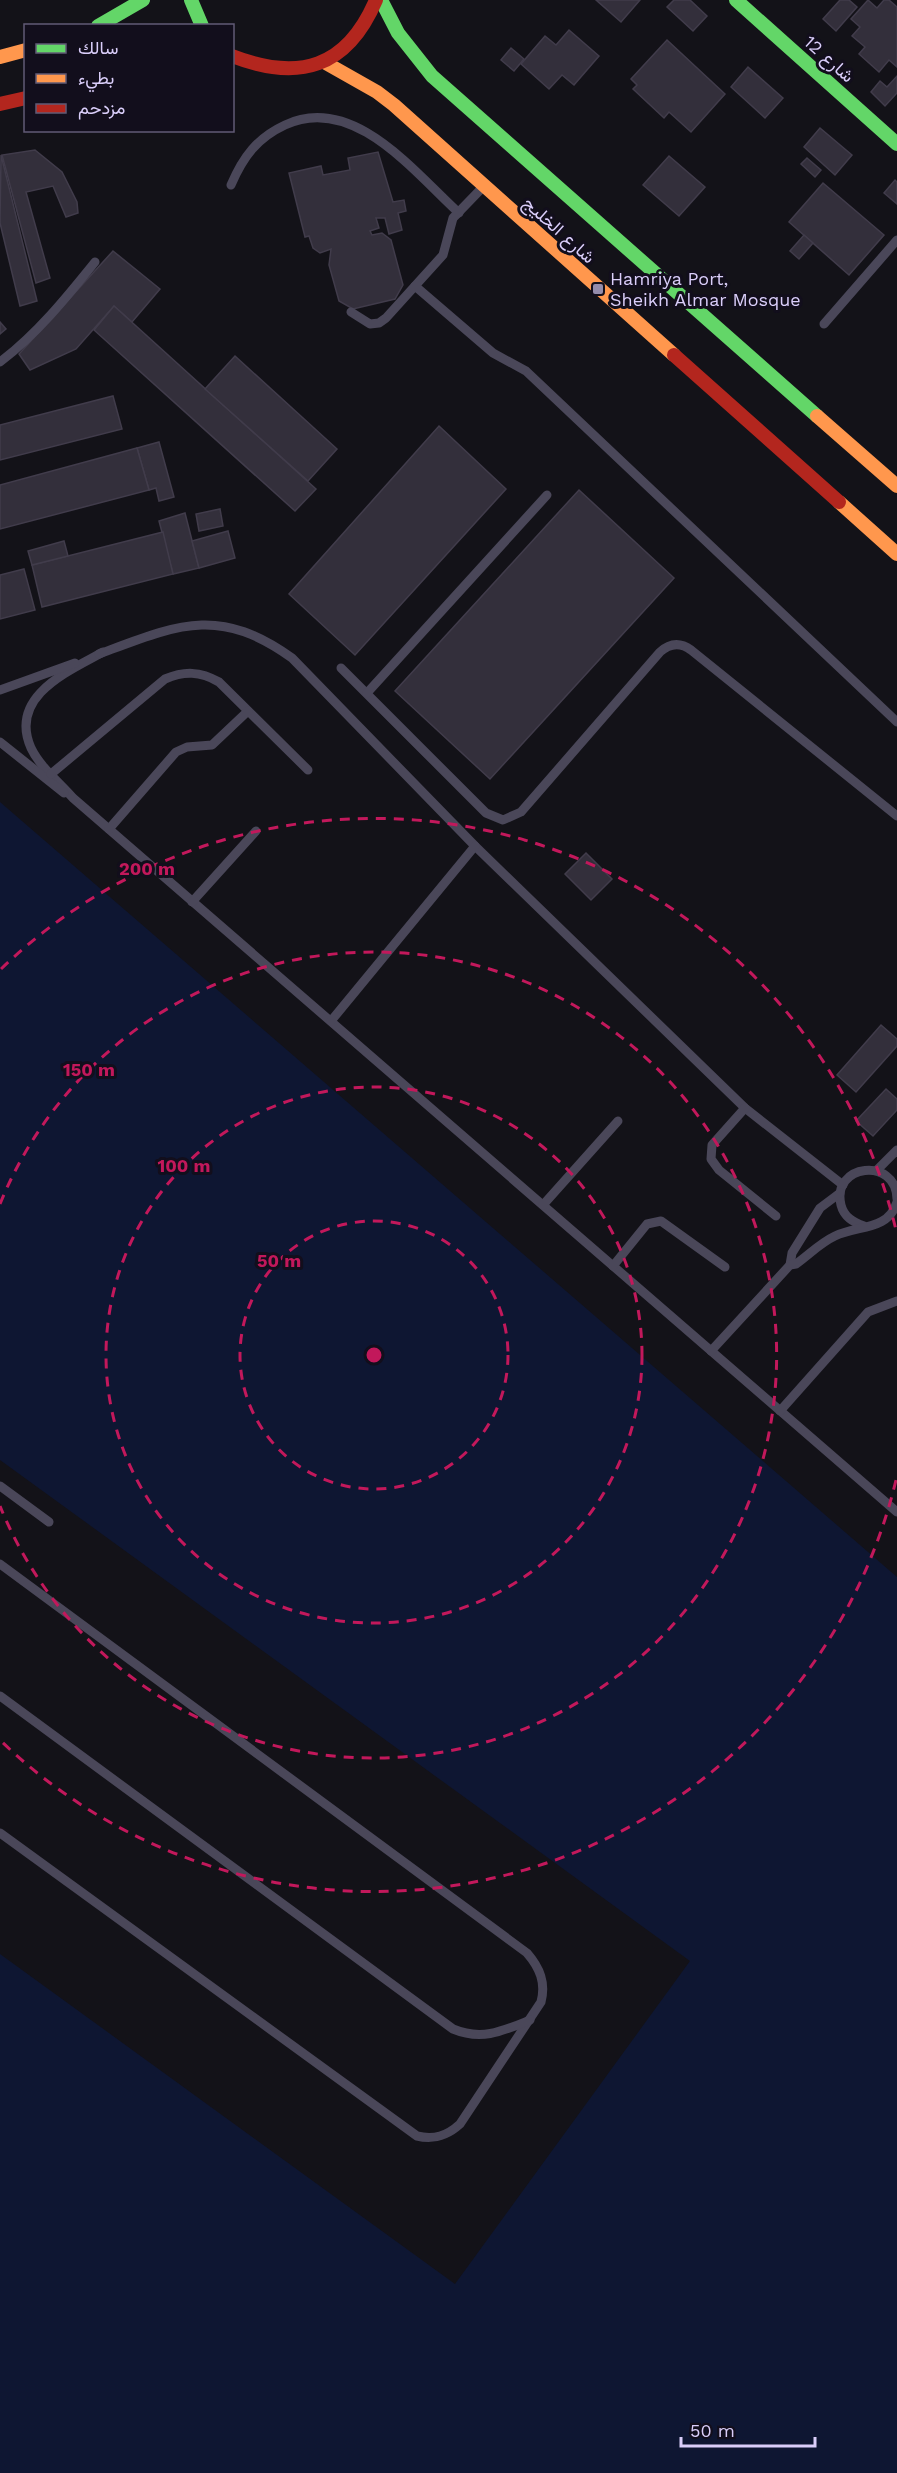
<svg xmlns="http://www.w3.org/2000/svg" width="897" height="2473" font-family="'Work Sans',Vazirmatn,sans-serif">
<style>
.water{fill:#0e1632}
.building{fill:#332f3b;stroke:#413c4b;stroke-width:1.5}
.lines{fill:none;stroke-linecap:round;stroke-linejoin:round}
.lane{stroke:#4a4759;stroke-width:9}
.fast{stroke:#63d668;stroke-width:14}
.slow{stroke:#ff974d;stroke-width:14}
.jam{stroke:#b3261e;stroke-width:14}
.ring{fill:none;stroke:#c2185b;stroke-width:3;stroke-dasharray:10 8}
.poi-dot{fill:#948cab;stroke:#120e1c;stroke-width:2}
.labels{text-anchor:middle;stroke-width:6;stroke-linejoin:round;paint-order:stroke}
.street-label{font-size:18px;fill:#dacefa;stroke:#120e1c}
.poi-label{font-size:18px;fill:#dacefa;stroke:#120e1c;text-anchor:start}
.centre{fill:#c2185b;stroke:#120e1c;stroke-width:3}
.ring-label{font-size:18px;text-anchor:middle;font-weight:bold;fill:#c2185b;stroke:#120e1c;stroke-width:6;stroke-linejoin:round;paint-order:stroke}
</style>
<rect width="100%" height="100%" fill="#131218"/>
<polygon class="water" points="0,802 897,1577 897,2473 0,2473 0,1954 455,2284 690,1961 0,1460"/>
<g class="building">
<polygon points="596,0 640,0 621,22"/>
<polygon points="674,0 690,0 707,16 693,31 667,7"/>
<polygon points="840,0 849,0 857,7 836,31 823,19"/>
<polygon points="868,0 877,8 884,0 889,0 897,7 897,67 889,60 879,72 859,54 865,47 852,36 860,27 851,19"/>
<polygon points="569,30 599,56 574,85 562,75 549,89 521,64 545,36 556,45"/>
<polygon points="667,40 725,94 691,132 669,112 664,118 633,89 637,85 631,79"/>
<polygon points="511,48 524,59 514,71 501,60"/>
<polygon points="748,67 783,98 765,118 731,87"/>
<polygon points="897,76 897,93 885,106 871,92 880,81 887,87"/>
<polygon points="820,128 852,155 835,175 804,147"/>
<polygon points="35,150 62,172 77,202 78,213 66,217 53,186 26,192 50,278 36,283 2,155"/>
<polygon points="378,152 393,202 404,200 406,211 398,213 402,230 389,234 385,218 376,218 379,228 370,231 372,235 382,233 391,240 403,285 395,299 353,309 339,301 329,265 331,249 320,253 313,248 309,236 305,237 289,173 321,166 323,175 350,170 348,158"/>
<polygon points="1,155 37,301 20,306 0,223"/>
<polygon points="669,156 705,187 679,216 643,185"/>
<polygon points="807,158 821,170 815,177 801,164"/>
<polygon points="895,180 897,182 897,204 884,193"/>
<polygon points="823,183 884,235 849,275 789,222"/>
<polygon points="804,235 813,243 799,259 790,251"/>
<polygon points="113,251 160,289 132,322 114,306 76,349 30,370 19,354"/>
<polygon points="114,306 316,489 295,511 94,330"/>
<polygon points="0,322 6,329 0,334"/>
<polygon points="235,356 337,449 308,481 205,389"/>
<polygon points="113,396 122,429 0,460 0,425"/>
<polygon points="439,426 506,489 355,655 289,594"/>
<polygon points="159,442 174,497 159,501 156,488 149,490 137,448"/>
<polygon points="137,448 149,490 0,529 0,485"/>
<polygon points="579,490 674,578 490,779 395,691"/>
<polygon points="220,509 223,526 199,531 196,514"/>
<polygon points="185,513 199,568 173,574 159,521"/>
<polygon points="228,531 235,558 199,568 192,541"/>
<polygon points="163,532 173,574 42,607 32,565"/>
<polygon points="64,541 68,556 32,565 28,551"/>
<polygon points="24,569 35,610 0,619 0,575"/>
<polygon points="586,853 612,879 591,900 565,874"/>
<polygon points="881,1025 897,1039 897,1046 856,1092 837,1075"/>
<polygon points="886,1089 897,1099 897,1110 873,1136 856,1121"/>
</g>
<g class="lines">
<g class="lane">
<path d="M231 185C243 157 257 138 285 125 353 93 414 172 459 213"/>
<polyline points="415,286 493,353 526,371 897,722"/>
<polyline points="351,312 370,324 379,323 386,318 443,255 453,218 482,188"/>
<polyline points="824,324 897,240"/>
<path d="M0 362C37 334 66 298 95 262"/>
<path d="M103 652C69 671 8 696 31 748 40 767 59 782 73 798L897 1512"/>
<path d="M99 654C177 625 218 605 292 658L475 846 745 1108 843 1185"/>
<path d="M341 668 486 813 503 820 521 812 660 652C670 643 680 642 691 650L897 816"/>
<polyline points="0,690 75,663"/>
<polyline points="367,693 547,495"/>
<polyline points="0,742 64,793"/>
<path d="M51 774 165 679C184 671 200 671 219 682L308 770"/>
<polyline points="109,829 176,752 187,747 212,745 248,711"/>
<polyline points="192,902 256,831"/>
<polyline points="331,1021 475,846"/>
<polyline points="745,1108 712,1145 711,1159 719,1170 776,1216"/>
<polyline points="877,1170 897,1150"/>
<polyline points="543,1205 618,1121"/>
<path d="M864 1226C853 1222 844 1217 841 1205 831 1164 896 1156 897 1199"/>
<polyline points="790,1265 792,1253 820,1208 840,1193"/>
<polyline points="613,1266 647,1224 661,1221 725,1267"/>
<path d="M711 1351 790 1265 796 1264C810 1254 820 1243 835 1236 858 1225 888 1231 897 1202"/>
<polyline points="780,1411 868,1312 897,1301"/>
<polyline points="0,1486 49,1522"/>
<path d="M0 1564 527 1953C540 1968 546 1983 541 2002L460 2124C447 2136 434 2140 417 2136L0 1833"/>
<path d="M0 1696 453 2029C482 2041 503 2031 530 2020"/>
</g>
<g class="fast">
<polyline points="191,0 202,26"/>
<polyline points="381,0 398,33 432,76 817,416"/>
<polyline points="736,0 897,144"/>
<polyline points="98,26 143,0"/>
</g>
<g class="slow">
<polyline points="0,57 26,50"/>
<polyline points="324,62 377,92 394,105 674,355"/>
<polyline points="817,416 897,486"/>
<polyline points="839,502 897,554"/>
</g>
<g class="jam">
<path d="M232 56C299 82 347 68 376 0"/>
<polyline points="0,104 26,98"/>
<polyline points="674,355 839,502"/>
</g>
</g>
<g class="ring">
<circle cx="374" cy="1355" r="134"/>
<circle cx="374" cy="1355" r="268"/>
<path d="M0 1204A403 403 0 1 1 0 1506"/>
<path d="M896 1480A537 537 0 0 1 1 1741M1 969A537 537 0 0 1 896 1230"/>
</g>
<rect class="poi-dot" x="592" y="283" width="12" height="12" rx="3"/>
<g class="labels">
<g class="street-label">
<text transform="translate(829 59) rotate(42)" y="6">شارع 12</text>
<text transform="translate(559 230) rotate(42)" y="6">شارع الخليج</text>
</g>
<g class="poi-label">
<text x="610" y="285">Hamriya Port,<tspan x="610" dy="21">Sheikh Almar Mosque</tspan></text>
</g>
</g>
<circle cx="374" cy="1355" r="9" class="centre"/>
<g class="ring-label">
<text x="147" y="875">200 m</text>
<text x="89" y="1076">150 m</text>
<text x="184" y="1172">100 m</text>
<text x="279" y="1267">50 m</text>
</g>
<rect x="24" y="24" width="210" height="108" fill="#120e1c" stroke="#625b75" stroke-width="1.5"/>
<rect x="36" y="44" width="30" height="9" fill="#63d668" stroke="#625b75" stroke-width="1.5"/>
<text x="78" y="54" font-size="18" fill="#dacefa">سالك</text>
<rect x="36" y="74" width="30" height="9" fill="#ff974d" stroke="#625b75" stroke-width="1.5"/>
<text x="78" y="84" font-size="18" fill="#dacefa">بطيء</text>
<rect x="36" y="104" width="30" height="9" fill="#b3261e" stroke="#625b75" stroke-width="1.5"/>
<text x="78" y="114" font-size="18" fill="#dacefa">مزدحم</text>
<path d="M681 2437v9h134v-9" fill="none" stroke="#dacefa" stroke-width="3"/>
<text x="690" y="2437" font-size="18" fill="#dacefa" stroke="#120e1c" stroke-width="4.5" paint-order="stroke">50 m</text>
</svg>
